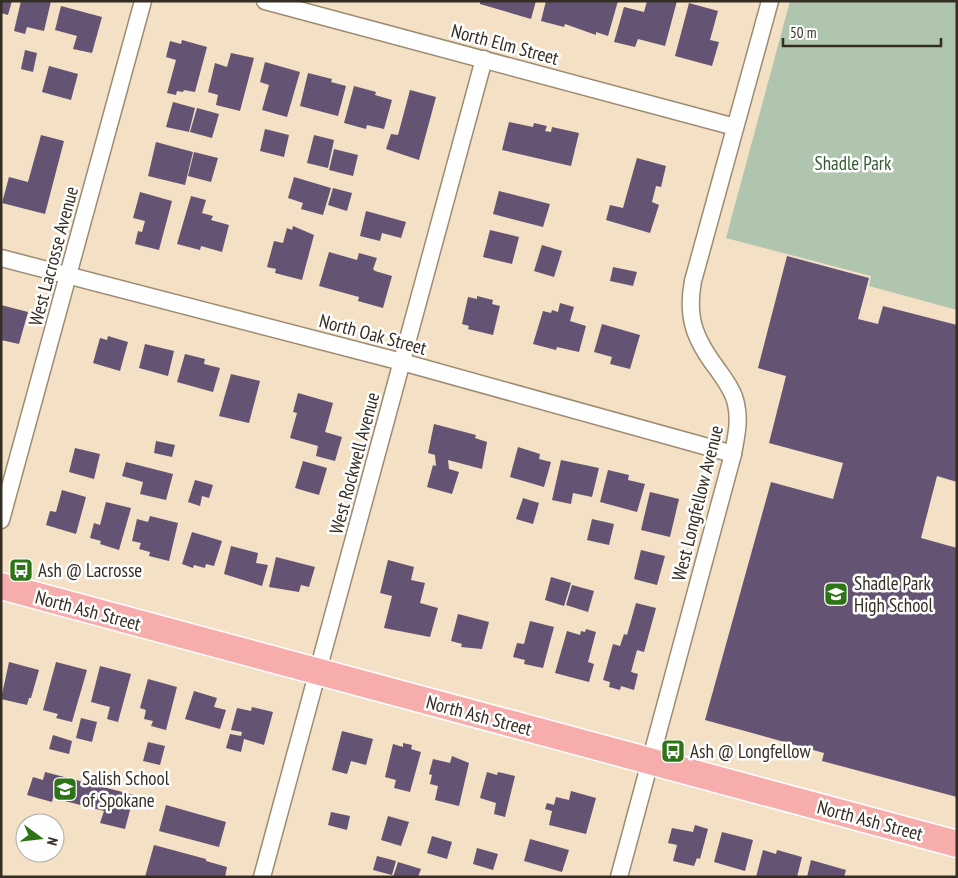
<svg xmlns="http://www.w3.org/2000/svg" width="958" height="878" font-family="'PT Sans Narrow',sans-serif">
<style>
.green{fill:#b0c5ae}
.building{fill:#645373}
.lines{fill:none;stroke-linecap:round;stroke-linejoin:round}
.minor-casing{stroke:#9d8b72;stroke-width:19}
.primary-casing{stroke:#fff;stroke-width:29}
.minor{stroke:#fff;stroke-width:16}
.primary{stroke:#f7adac;stroke-width:26}
.labels{text-anchor:middle;stroke-width:5;stroke-linejoin:round;paint-order:stroke}
.street-label{font-size:19px;fill:#342d22;stroke:#fff}
.park-label{font-size:19px;fill:#335d31;stroke:#fff}
.poi-label{font-size:19px;fill:#342d22;stroke:#fff;text-anchor:start}
</style>
<rect width="100%" height="100%" fill="#f3e0c5"/>
<polygon class="green" points="790,1 957,1 957,310 869,286 871,276 726,238"/>
<g class="building">
<polygon points="1,1 12,1 8,15 1,13"/>
<polygon points="21,1 51,1 44,31 27,27 25,34 14,31"/>
<polygon points="480,1 536,1 531,19 480,4"/>
<polygon points="546,1 618,1 608,36 596,32 596,35 565,24 564,27 541,21"/>
<polygon points="647,1 677,1 665,46 638,39 635,47 614,42 624,7 644,12"/>
<polygon points="689,3 718,11 710,40 719,42 712,66 675,56"/>
<polygon points="61,6 102,17 92,53 73,49 77,36 55,30"/>
<polygon points="182,40 207,47 195,92 184,90 183,92 177,91 176,95 167,93 176,60 166,57 170,41 181,44"/>
<polygon points="25,50 37,53 33,72 21,69"/>
<polygon points="231,53 254,58 240,111 216,105 218,95 208,92 215,63 227,67"/>
<polygon points="265,62 300,72 287,117 262,110 269,85 260,82"/>
<polygon points="49,66 78,74 71,100 42,92"/>
<polygon points="308,73 332,79 331,82 346,86 338,116 300,106"/>
<polygon points="354,86 376,92 375,95 392,100 384,129 367,125 366,129 344,123"/>
<polygon points="410,90 436,97 419,160 386,149 391,134 398,135"/>
<polygon points="173,102 195,108 189,132 166,127"/>
<polygon points="197,108 219,114 212,138 190,132"/>
<polygon points="509,122 533,127 534,123 547,126 545,131 551,132 552,127 579,133 571,166 502,150"/>
<polygon points="265,129 289,135 284,157 260,151"/>
<polygon points="41,135 64,141 45,214 2,203 9,177 28,182"/>
<polygon points="314,135 334,140 328,168 307,163"/>
<polygon points="156,142 193,152 185,185 148,176"/>
<polygon points="334,149 358,155 353,176 329,170"/>
<polygon points="194,152 218,158 211,182 188,176"/>
<polygon points="637,158 666,166 661,187 656,186 652,202 659,205 650,233 606,220 610,205 623,208"/>
<polygon points="294,177 331,188 323,215 301,209 303,203 288,198"/>
<polygon points="333,188 352,193 347,211 328,205"/>
<polygon points="499,191 550,204 543,227 493,214"/>
<polygon points="140,192 172,201 159,250 135,244 138,231 142,232 145,221 133,218"/>
<polygon points="191,196 206,200 202,213 213,216 211,220 229,225 222,252 201,246 200,250 177,244"/>
<polygon points="366,211 406,222 401,238 382,233 380,241 360,236"/>
<polygon points="293,226 314,235 302,280 275,273 276,269 267,267 274,241 283,243 287,228 292,230"/>
<polygon points="490,230 519,237 512,264 483,257"/>
<polygon points="542,245 562,251 554,277 534,271"/>
<polygon points="329,252 357,260 359,253 377,258 373,269 375,271 392,276 383,308 358,301 359,297 319,286"/>
<polygon points="787,256 869,278 858,319 878,324 883,306 957,325 957,482 937,476 921,538 957,548 957,797 822,761 824,753 705,720 771,482 833,499 843,463 769,443 786,376 758,368"/>
<polygon points="613,267 637,272 633,286 610,281"/>
<polygon points="477,296 493,300 492,304 500,306 493,335 468,329 469,326 462,324 468,297 477,299"/>
<polygon points="560,303 574,307 570,321 586,326 579,352 557,347 556,350 533,344 543,311 551,313 552,310 558,312"/>
<polygon points="1,305 28,312 19,344 1,340"/>
<polygon points="602,324 640,335 630,369 610,364 612,357 594,352"/>
<polygon points="108,336 128,342 120,371 93,363 100,338 107,340"/>
<polygon points="145,344 174,351 168,376 139,368"/>
<polygon points="185,354 205,359 204,364 220,368 213,392 177,382"/>
<polygon points="231,374 260,381 249,423 219,416"/>
<polygon points="298,393 333,403 325,432 342,437 335,461 316,456 318,446 290,438 297,413 293,412"/>
<polygon points="434,424 476,435 475,438 487,442 482,469 448,460 449,469 459,472 452,494 427,487 433,465 436,466 435,455 428,453"/>
<polygon points="156,441 175,445 172,457 154,453"/>
<polygon points="518,447 540,454 539,459 551,462 544,487 510,477"/>
<polygon points="75,448 100,454 94,479 69,472"/>
<polygon points="561,460 599,468 592,497 573,493 571,504 552,500"/>
<polygon points="303,461 327,468 319,495 295,488"/>
<polygon points="126,462 173,474 166,500 140,494 143,482 122,476"/>
<polygon points="608,470 629,475 628,480 645,484 637,512 600,502"/>
<polygon points="195,480 213,485 209,498 202,496 200,506 188,502"/>
<polygon points="62,490 86,497 76,534 46,525 50,511 56,512"/>
<polygon points="650,492 679,499 670,537 641,530"/>
<polygon points="523,498 539,503 533,524 516,519"/>
<polygon points="106,502 131,508 119,550 100,544 101,541 90,538 94,523 100,525"/>
<polygon points="150,516 178,523 169,561 149,556 150,552 139,549 141,543 132,541 137,519 148,522"/>
<polygon points="592,519 614,524 609,545 587,540"/>
<polygon points="192,532 222,541 214,566 206,564 205,568 194,565 193,568 182,564"/>
<polygon points="231,546 258,553 256,563 268,565 262,586 224,574"/>
<polygon points="641,550 665,556 657,585 634,579"/>
<polygon points="276,557 315,567 309,587 301,585 299,592 269,587"/>
<polygon points="388,560 414,567 411,580 425,583 420,603 438,608 430,637 384,628 392,596 380,593"/>
<polygon points="551,577 571,583 564,606 545,600"/>
<polygon points="572,585 594,591 588,612 566,605"/>
<polygon points="636,603 656,608 644,652 637,650 631,672 638,674 634,690 621,686 620,690 609,687 610,682 603,680 613,644 620,646 624,634 627,635"/>
<polygon points="458,614 489,622 482,649 461,647 462,644 451,641"/>
<polygon points="530,621 554,627 543,668 524,664 525,660 513,657 517,643 524,644"/>
<polygon points="586,629 596,632 588,662 594,664 589,682 555,673 567,631 580,635 581,631 585,632"/>
<polygon points="9,662 39,670 31,698 29,698 27,705 1,699"/>
<polygon points="56,662 87,670 72,722 56,718 58,714 43,710"/>
<polygon points="100,666 131,674 118,722 107,719 110,707 91,702"/>
<polygon points="148,679 177,687 166,730 151,726 153,721 144,719 146,710 140,708"/>
<polygon points="194,691 217,698 214,707 226,710 220,729 185,719"/>
<polygon points="252,707 273,712 264,745 244,739 241,752 226,748 230,734 241,736 242,732 231,730 237,708 251,711"/>
<polygon points="81,718 97,722 92,742 76,738"/>
<polygon points="342,731 373,739 366,765 351,761 347,774 332,770"/>
<polygon points="53,735 72,741 69,754 49,749"/>
<polygon points="148,742 165,746 160,765 143,761"/>
<polygon points="403,743 412,745 411,749 421,752 410,792 394,788 396,780 385,777 393,744 403,747"/>
<polygon points="452,756 469,763 459,806 435,800 438,786 430,784 432,775 429,774 433,759 450,763"/>
<polygon points="45,772 134,795 125,829 100,823 104,811 57,799 59,791 55,789 52,802 27,795 33,777 43,780"/>
<polygon points="487,772 497,775 498,772 515,776 505,817 494,814 496,803 480,798"/>
<polygon points="571,791 596,798 586,834 549,825 552,811 545,809 547,803 554,805 556,797 569,800"/>
<polygon points="166,805 226,822 219,847 159,831"/>
<polygon points="331,812 350,816 347,830 328,825"/>
<polygon points="388,816 409,822 401,846 381,840"/>
<polygon points="695,825 708,829 700,859 697,858 694,866 673,861 677,845 668,843 672,828 693,832"/>
<polygon points="722,832 753,840 745,871 714,862"/>
<polygon points="432,836 452,842 447,859 427,853"/>
<polygon points="530,839 569,850 562,872 524,861"/>
<polygon points="154,845 206,859 206,861 227,867 225,877 145,877"/>
<polygon points="477,848 498,854 493,870 473,864"/>
<polygon points="763,850 776,854 777,850 802,857 797,877 756,877"/>
<polygon points="377,856 396,861 392,875 373,870"/>
<polygon points="811,860 846,870 844,877 807,877"/>
<polygon points="398,862 421,869 418,877 393,877"/>
</g>
<g class="lines">
<g class="minor-casing">
<g id="minor">
<polyline points="265,1 735,127"/>
<polyline points="1,258 402,362 733,454"/>
<polyline points="1,520 143,1"/>
<polyline points="262,877 484,59"/>
<path d="M619 877 733 454C736 437 740 421 736 404 734 392 725 380 718 370 695 340 686 318 693 281L770 1"/>
</g>
</g>
<g class="primary-casing">
<polyline id="primary" points="1,586 957,844"/>
</g>
<use href="#minor" class="minor"/>
<use href="#primary" class="primary"/>
</g>
<defs>
<g id="bus-square" transform="scale(1.25)"><rect x="-9" y="-9" width="18" height="18" rx="4" fill="#2d7417" stroke="#fff"/><path d="M-5-6H5V4H4V6H2V4H-2V6H-4V4H-5ZM-3.5-4V0h7V-4ZM-3.5 1.2v1.5H-2V1.2ZM2 1.2v1.5H3.5V1.2Z" fill="#fff"/></g>
<g id="school-square" transform="scale(1.25)"><rect x="-9" y="-9" width="18" height="18" rx="4" fill="#2d7417" stroke="#fff"/><path d="M0-5L7-2L0 1L-7-2ZM-4 1L0 2.5L4 1V4Q0 6-4 4Z" fill="#fff"/></g>
</defs>
<g fill-rule="evenodd">
<use href="#bus-square" x="21" y="570"/>
<use href="#school-square" x="836" y="594"/>
<use href="#bus-square" x="673" y="751"/>
<use href="#school-square" x="65" y="789"/>
</g>
<g class="labels">
<g class="street-label">
<text transform="translate(505 44) rotate(15)" y="7">North Elm Street</text>
<text transform="translate(53 256) rotate(-75)" y="7">West Lacrosse Avenue</text>
<text transform="translate(373 334) rotate(15)" y="7">North Oak Street</text>
<text transform="translate(354 463) rotate(-75)" y="7">West Rockwell Avenue</text>
<text transform="translate(697 503) rotate(-76)" y="7">West Longfellow Avenue</text>
<text transform="translate(88 610) rotate(15)" y="7">North Ash Street</text>
<text transform="translate(479 715) rotate(15)" y="7">North Ash Street</text>
<text transform="translate(870 820) rotate(15)" y="7">North Ash Street</text>
</g>
<g class="park-label">
<text x="853" y="170">Shadle Park</text>
</g>
<g class="poi-label">
<text x="38" y="577">Ash @ Lacrosse</text>
<text x="854" y="590">Shadle Park<tspan x="854" dy="22">High School</tspan></text>
<text x="690" y="758">Ash @ Longfellow</text>
<text x="82" y="785">Salish School<tspan x="82" dy="22">of Spokane</tspan></text>
</g>
</g>
<rect width="958" height="878" fill="none" stroke="#342d22" stroke-width="5"/>
<g transform="translate(40 838) rotate(105)"><circle r="24" fill="#ffffff" stroke="#aeaba7"/>
<path d="M0-4L9 19L0 12L-9 19Z" fill="#2d7417"/>
<text y="-8" font-size="14" font-weight="bold" text-anchor="middle" fill="#342d22">N</text>
</g>
<path d="M783 38v8h158v-8" fill="none" stroke="#342d22" stroke-width="2.5"/>
<text x="790" y="38" font-size="15" fill="#342d22" stroke="#ffffff" stroke-width="4" paint-order="stroke">50 m</text>
</svg>
